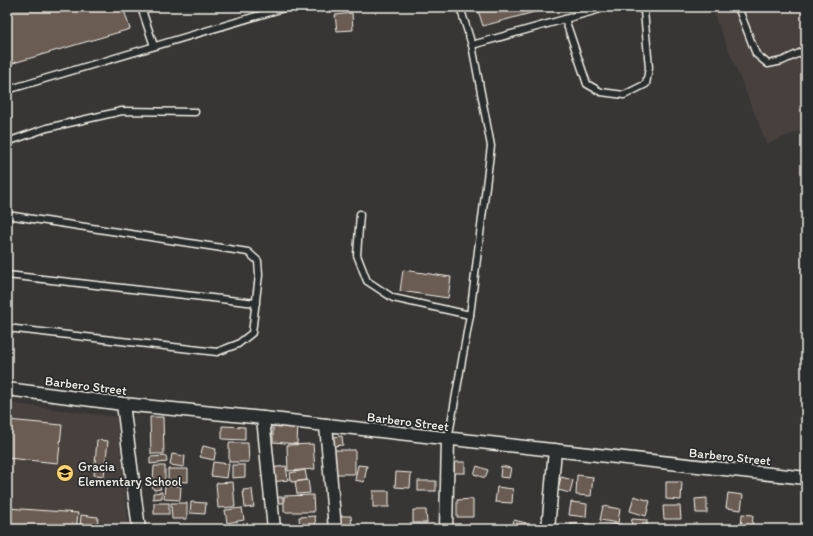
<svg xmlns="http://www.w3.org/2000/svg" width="813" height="536" font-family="Itim,sans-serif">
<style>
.built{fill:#47413e}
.building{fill:#6b5b52;stroke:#f4f1e8}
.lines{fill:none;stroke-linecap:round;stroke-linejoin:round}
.lane-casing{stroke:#f4f1e8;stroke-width:9}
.street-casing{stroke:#f4f1e8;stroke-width:15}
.lane{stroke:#2a2d2e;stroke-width:6}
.street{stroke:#2a2d2e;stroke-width:12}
.labels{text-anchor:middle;stroke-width:3.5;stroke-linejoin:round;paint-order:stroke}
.street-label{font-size:13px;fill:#f4f1e8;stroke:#2a2d2e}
.poi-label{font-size:13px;fill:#f4f1e8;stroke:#2a2d2e;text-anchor:start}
</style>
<rect width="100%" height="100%" fill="#373635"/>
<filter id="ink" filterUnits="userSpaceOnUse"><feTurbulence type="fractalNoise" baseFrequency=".025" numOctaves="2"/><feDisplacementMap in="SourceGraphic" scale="8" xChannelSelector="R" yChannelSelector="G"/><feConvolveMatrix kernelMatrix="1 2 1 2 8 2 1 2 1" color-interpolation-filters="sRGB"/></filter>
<g filter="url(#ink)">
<g class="built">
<polygon points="711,7 806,7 806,128 767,144"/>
<polygon points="7,403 117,417 129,529 7,529"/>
</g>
<g class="building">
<polygon points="7,7 123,7 130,29 10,64 7,54"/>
<polygon points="477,7 553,7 483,26"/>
<polygon points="352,13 353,30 337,31 335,15"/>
<polygon points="403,270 451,277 448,298 400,291"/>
<polygon points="150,417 163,417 164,454 151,454"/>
<polygon points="7,420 62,425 58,463 7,458"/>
<polygon points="273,423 298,424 297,444 273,442"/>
<polygon points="222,426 245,427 245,440 222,439"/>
<polygon points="342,436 343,445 333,446 332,437"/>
<polygon points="97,440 108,441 104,476 94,475"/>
<polygon points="229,443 248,443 249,462 229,462"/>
<polygon points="313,444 315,469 288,471 287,445"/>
<polygon points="203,446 216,449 214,460 200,457"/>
<rect x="332" y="450" width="23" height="24"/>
<polygon points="172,454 185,456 184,467 170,465"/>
<polygon points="166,456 167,462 150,464 150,457"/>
<polygon points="213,462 229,464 227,478 211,476"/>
<rect x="454" y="462" width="11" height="11"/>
<polygon points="232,465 245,465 245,477 232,478"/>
<polygon points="358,465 367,466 364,482 355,480"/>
<polygon points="154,466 165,466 165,482 153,481"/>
<polygon points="286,466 288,480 272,482 270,468"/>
<polygon points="477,466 488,470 485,478 474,474"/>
<polygon points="501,466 511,468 509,478 500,477"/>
<polygon points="168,469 188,469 188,482 168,481"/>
<polygon points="305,470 307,480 291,482 290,473"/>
<polygon points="396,472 411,473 410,488 395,487"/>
<polygon points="577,475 593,477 591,496 576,495"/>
<polygon points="561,477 573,480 570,493 558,490"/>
<polygon points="308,480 310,493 297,494 295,482"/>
<rect x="418" y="481" width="18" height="10"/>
<polygon points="233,482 235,507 218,508 216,483"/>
<polygon points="666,482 682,482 681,500 666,499"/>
<polygon points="159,484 161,489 154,490 152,486"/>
<polygon points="165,485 181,486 180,500 164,499"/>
<polygon points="497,487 513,489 512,503 495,502"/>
<polygon points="252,489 254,507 245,508 243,490"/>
<rect x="373" y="491" width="16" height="16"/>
<polygon points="162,492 162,498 153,499 153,493"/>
<polygon points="728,493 743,495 741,510 726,508"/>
<polygon points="313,495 314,512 284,512 284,496"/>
<polygon points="634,496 650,501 646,516 630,511"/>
<rect x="272" y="497" width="11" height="6"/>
<polygon points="707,498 707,513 696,513 695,499"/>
<polygon points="473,499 473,517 457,517 457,500"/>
<polygon points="191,502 206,503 205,514 190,513"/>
<polygon points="571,502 587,504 586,517 569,515"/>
<rect x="154" y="503" width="15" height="11"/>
<polygon points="171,503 187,503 187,519 172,519"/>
<polygon points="603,506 620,509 618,523 600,520"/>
<polygon points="663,506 680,506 681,519 664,519"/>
<polygon points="7,508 78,513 76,529 7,529"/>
<polygon points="242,508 244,520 227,523 225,510"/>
<polygon points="413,510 426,510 427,523 413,523"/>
<polygon points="742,514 753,515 752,529 741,528"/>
<polygon points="81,515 98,517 97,529 80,529"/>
<polygon points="315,516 316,529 300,529 299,517"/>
<polygon points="337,516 351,516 352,528 337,528"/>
<polygon points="632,519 647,520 647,529 631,529"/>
<polygon points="514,520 526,523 525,529 511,529"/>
<polygon points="571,523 590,524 590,529 571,529"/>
<polygon points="238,524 238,529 222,529 221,527"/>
<polygon points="621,524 621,529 605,529 605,526"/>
<polygon points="297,526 298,529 277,529 277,528"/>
<rect x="355" y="527" width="21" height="2"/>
</g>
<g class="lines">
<g class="lane-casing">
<g id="lane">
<polyline points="141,7 154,46"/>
<polyline points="738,7 756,54 768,64 782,61 806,50"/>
<polyline points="565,19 587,84 601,92 624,95 646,84 649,68 644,11 638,7"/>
<polyline points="472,45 608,7"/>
<polyline points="7,90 287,7"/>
<polyline points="7,142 47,128 122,111 195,112"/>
<polyline points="360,214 357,255 367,281 393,298 470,315"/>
<polyline points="7,215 248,252 258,261 259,275 252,333 238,344 217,352 7,328"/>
<polyline points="7,275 256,303"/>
<polyline points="448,440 470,315 491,146 472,45 460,7"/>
</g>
</g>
<g class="street-casing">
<g id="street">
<polyline points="7,389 123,404 263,418 806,478"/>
<polyline points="123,404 139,529"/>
<polyline points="263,418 274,529"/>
<polyline points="326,425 335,529"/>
<polyline points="446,529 448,440"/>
<polyline points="548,529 555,450"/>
</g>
</g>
<use href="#lane" class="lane"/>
<use href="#street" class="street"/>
</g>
</g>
<defs>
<g id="school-disc" transform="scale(0.9)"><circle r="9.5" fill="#ffd166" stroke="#2a2d2e"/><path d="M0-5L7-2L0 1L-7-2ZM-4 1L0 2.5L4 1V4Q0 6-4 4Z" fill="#111"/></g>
</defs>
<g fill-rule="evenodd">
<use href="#school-disc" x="65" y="473"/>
</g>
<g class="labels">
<g class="street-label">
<text transform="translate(86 385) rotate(7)" y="5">Barbero Street</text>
<text transform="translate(408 421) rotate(7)" y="5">Barbero Street</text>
<text transform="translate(730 456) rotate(6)" y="5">Barbero Street</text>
</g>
<g class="poi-label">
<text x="78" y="471">Gracia<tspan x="78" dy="15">Elementary School</tspan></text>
</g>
</g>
<rect width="813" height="536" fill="none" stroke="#2a2d2e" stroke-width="24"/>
<rect x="12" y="12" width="789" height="512" fill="none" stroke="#f4f1e8" stroke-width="1.5" filter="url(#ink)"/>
</svg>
